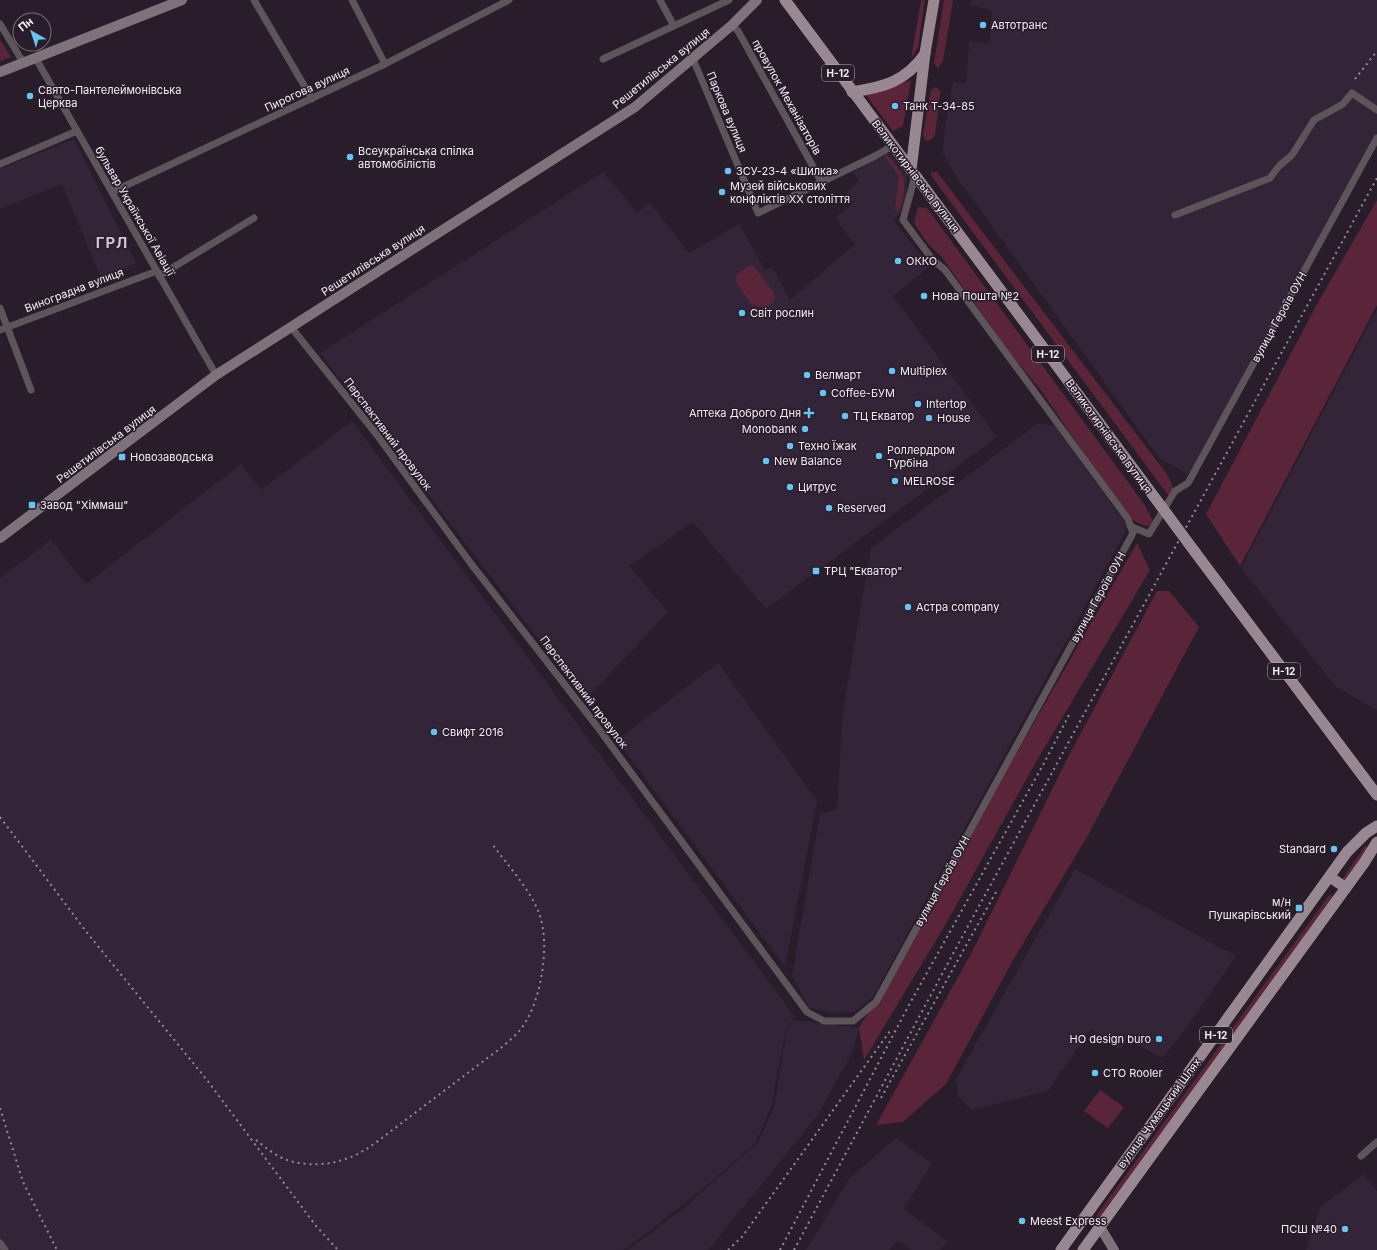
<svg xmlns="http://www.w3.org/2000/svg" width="1377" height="1250" font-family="Inter,sans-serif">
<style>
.built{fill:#342437}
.green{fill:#5a2539}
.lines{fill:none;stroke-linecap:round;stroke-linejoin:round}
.street{stroke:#5d555a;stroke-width:7}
.secondary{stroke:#7f727a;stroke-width:10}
.primary{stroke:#998892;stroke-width:11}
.rail{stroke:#948b96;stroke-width:2;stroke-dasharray:2 4;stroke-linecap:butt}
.primary-bridge{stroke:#998892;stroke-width:11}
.poi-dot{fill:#67c4f0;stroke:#291d2b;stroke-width:1.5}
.labels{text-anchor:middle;stroke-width:3;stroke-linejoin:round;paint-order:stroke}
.shield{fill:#291d2b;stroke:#b6adb8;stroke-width:1}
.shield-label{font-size:10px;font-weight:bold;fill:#f3ebf4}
.poi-label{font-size:11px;fill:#f3ebf4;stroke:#291d2b;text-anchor:start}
.street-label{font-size:11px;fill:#f3ebf4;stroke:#291d2b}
.district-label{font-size:15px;font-weight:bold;letter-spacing:1px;fill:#d3c3d5;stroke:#291d2b}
</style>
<rect width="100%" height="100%" fill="#291d2b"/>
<g class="built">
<polygon points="971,0 1377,0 1377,133 1188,475 1159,458 953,172 943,153 945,128 953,82 966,83 969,41 989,43 992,10 970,5"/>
<polygon points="74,139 136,263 101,278 62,184 0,209 0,169"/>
<polygon points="888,152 906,174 907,181 905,204 894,221 929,267 893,296 997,437 766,609 693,522 629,566 668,612 585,700 320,353 603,172 637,212 650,203 689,253 739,224 765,270 772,267 790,300 855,244 841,227 836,217 853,203 846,193 859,180 853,172"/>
<polygon points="1377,309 1377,710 1336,687 1241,568"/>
<polygon points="352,421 795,1017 786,1029 771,1107 756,1142 710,1183 647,1233 623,1250 0,1250 0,578 51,540 86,584 241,464 261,490"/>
<polygon points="1037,424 1055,425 1128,527 873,997 855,1012 832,1013 809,1008 792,975 820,814 837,809 843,711 871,548"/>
<polygon points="718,663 817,801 785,967 617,740"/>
<polygon points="1075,869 1236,956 1187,1027 1162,1058 1128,1039 1120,1049 1091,1029 1048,1091 971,1110 958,1096 956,1079"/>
<polygon points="794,1020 859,1028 852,1053 817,1116 708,1250 628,1250 685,1207 758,1142 774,1107 787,1029"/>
<polygon points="896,1138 932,1163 904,1209 947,1241 940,1250 912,1250 898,1241 889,1250 806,1250 849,1179"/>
<polygon points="1363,1174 1377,1191 1377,1250 1306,1250 1320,1208"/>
</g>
<g class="green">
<polygon points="921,0 925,0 918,47 911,59"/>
<polygon points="944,0 953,0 943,61 938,68 934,63"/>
<polygon points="0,40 11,57 0,61"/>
<polygon points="911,80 903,126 893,131 866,95"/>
<polygon points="936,87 940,91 940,95 935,135 932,139 926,141 923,135 931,90"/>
<path d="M886 154C891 160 898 167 902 174 907 185 903 202 898 212L895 209 899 176 884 155Z"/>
<polygon points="932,172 937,172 1166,473 1172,484 1172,491 1168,495 946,196 931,175"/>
<polygon points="1377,200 1377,305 1240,566 1206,514 1316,306"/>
<path d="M918 207 927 208 1144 504 1154 523C1144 531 1132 519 1125 513L1040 389 1011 355 941 256 928 244 914 223Z"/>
<polygon points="749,266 754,266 774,293 775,298 773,302 765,308 752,305 736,282 737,274"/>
<polygon points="1137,543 1150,570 1036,762 947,922 864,1060 859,1028"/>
<polygon points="1157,591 1169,591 1199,627 1087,837 1012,962 946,1084 903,1122 876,1125 973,950 1065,763"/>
<polygon points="1365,846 1369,849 1345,883 1341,881"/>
<polygon points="1330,894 1335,898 1101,1220 1096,1216"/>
<polygon points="1100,1090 1124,1107 1108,1128 1084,1111"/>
</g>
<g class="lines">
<g class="street">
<polyline points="254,0 312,99"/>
<polyline points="352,0 385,64"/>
<polyline points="660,0 674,26"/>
<polyline points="0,24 23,62"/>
<polyline points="732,25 738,31 821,181"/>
<polyline points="35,57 216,375"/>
<polyline points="603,59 729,0"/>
<polyline points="693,59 758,213 875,156 892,146"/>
<polyline points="0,164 77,131"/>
<polyline points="112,192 385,64 509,0"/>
<polyline points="1175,215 1270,178 1279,166 1292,155 1314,120 1343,104 1352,93 1377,110"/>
<polyline points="159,276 254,218"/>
<polyline points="0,308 31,390"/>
<polyline points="291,327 377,435 472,565 596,725 807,1012 824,1021 853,1021 876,1002 1133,533 1128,519 945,270 932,259 903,220 915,176"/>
<polyline points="0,330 157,271"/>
<polyline points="1132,527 1149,534 1175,491 1188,483 1377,138"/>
<polyline points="1361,1156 1377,1142"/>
<polyline points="0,1243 5,1250"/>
</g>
<g class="secondary">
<polyline points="0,72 182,0"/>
<polyline points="0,538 216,375 635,107 732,25 757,0"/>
<polyline points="1100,1227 1114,1250"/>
</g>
<g class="primary">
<polyline points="785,0 1161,506"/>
<path d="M852 92C884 87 905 82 925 54"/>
<polyline points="911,170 925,53 934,0"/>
<polyline points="1195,552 1377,795"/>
<polyline points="1330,877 1346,888"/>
<polyline points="1061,1250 1347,852 1366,833 1377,826"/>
<polyline points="1083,1250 1364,863 1377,842"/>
</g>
<g class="rail">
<polyline points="1355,79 1377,51"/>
<polyline points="0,817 88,934 207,1080 316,1226 338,1250"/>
<polyline points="881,1098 996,892"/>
<polyline points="0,1108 23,1182 57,1250"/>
<path d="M256 1140C265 1147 278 1158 290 1161 320 1169 349 1162 374 1144L502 1047C508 1042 515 1036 520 1030 541 1005 551 944 539 913 529 888 509 867 493 845"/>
<polyline points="728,1250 742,1237 890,1031"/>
<polyline points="780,1250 909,1005 1043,765 1069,715"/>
<polyline points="794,1250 955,950 1377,178"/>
</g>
<polyline class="primary-bridge" points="1161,506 1195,552"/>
</g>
<g class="poi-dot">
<circle cx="983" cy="25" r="4"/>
<circle cx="30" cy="96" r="4"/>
<circle cx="895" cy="106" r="4"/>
<circle cx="350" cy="157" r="4"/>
<circle cx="728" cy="171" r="4"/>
<circle cx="722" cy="192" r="4"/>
<circle cx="898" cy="261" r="4"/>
<circle cx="924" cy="296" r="4"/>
<circle cx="742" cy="313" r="4"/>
<circle cx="892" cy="371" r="4"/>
<circle cx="807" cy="375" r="4"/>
<circle cx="823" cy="393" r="4"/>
<circle cx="918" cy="404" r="4"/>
<path d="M807 407h4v4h4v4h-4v4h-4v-4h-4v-4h4z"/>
<circle cx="845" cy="416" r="4"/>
<circle cx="929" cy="418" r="4"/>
<circle cx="805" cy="429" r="4"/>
<circle cx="790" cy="446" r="4"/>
<circle cx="879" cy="456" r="4"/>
<rect x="118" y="453" width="8" height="8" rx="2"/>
<circle cx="766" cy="461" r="4"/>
<circle cx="895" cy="481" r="4"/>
<circle cx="790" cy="487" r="4"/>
<rect x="28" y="501" width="8" height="8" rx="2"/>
<circle cx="829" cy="508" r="4"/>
<rect x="812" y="567" width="8" height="8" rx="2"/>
<circle cx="908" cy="607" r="4"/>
<circle cx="434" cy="732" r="4"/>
<circle cx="1334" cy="849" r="4"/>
<rect x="1295" y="904" width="8" height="8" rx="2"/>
<circle cx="1159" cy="1039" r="4"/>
<circle cx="1095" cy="1073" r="4"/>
<circle cx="1022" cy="1221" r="4"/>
<circle cx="1345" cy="1229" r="4"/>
</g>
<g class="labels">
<g class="shield">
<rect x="822" y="65" width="32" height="16" rx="3"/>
<rect x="1032" y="346" width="32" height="16" rx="3"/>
<rect x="1268" y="663" width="32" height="16" rx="3"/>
<rect x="1200" y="1027" width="32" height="16" rx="3"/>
</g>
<g class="shield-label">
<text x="838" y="77">Н-12</text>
<text x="1048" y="358">Н-12</text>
<text x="1284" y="675">Н-12</text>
<text x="1216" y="1039">Н-12</text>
</g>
<g class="poi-label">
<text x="991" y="29">Автотранс</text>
<text x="38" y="94">Свято-Пантелеймонівська<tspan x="38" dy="13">Церква</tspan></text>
<text x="903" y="110">Танк Т-34-85</text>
<text x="358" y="155">Всеукраїнська спілка<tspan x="358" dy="13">автомобілістів</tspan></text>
<text x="736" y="175">ЗСУ-23-4 «Шилка»</text>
<text x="730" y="190">Музей військових<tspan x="730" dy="13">конфліктів ХХ століття</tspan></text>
<text x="906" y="265">ОККО</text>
<text x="932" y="300">Нова Пошта №2</text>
<text x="750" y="317">Світ рослин</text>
<text x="900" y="375">Multiplex</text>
<text x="815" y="379">Велмарт</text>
<text x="831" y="397">Coffee-БУМ</text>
<text x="926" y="408">Intertop</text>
<text x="801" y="417" text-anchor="end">Аптека Доброго Дня</text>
<text x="853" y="420">ТЦ Екватор</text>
<text x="937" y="422">House</text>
<text x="797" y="433" text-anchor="end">Monobank</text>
<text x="798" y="450">Техно Їжак</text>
<text x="887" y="454">Роллердром<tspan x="887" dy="13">Турбіна</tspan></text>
<text x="130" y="461">Новозаводська</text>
<text x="774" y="465">New Balance</text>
<text x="903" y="485">MELROSE</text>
<text x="798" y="491">Цитрус</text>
<text x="40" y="509">Завод "Хіммаш"</text>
<text x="837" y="512">Reserved</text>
<text x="824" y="575">ТРЦ "Екватор"</text>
<text x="916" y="611">Астра company</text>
<text x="442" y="736">Свифт 2016</text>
<text x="1326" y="853" text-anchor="end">Standard</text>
<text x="1291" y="906" text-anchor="end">м/н<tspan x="1291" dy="13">Пушкарівський</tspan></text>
<text x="1151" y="1043" text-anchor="end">HO design buro</text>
<text x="1103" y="1077">СТО Rooler</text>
<text x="1030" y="1225">Meest Express</text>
<text x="1337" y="1233" text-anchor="end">ПСШ №40</text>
</g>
<g class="street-label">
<text transform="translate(661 68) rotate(-39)" y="4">Решетилівська вулиця</text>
<text transform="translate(307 89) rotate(-25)" y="4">Пирогова вулиця</text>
<text transform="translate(787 97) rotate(61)" y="4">провулок Механізаторів</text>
<text transform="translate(727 112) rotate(67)" y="4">Паркова вулиця</text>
<text transform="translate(916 176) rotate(53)" y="4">Великотирнівська вулиця</text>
<text transform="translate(135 211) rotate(60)" y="4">бульвар Української Авіації</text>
<text transform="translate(373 260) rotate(-33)" y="4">Решетилівська вулиця</text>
<text transform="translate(74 290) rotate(-21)" y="4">Виноградна вулиця</text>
<text transform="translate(1279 317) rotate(-61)" y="4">вулиця Героїв ОУН</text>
<text transform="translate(388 434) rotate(53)" y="4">Перспективний провулок</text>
<text transform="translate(1109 436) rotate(54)" y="4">Великотирнівська вулиця</text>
<text transform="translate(106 444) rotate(-37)" y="4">Решетилівська вулиця</text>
<text transform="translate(1098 597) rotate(-61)" y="4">вулиця Героїв ОУН</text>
<text transform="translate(584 692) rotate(53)" y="4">Перспективний провулок</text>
<text transform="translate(942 881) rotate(-61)" y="4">вулиця Героїв ОУН</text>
<text transform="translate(1159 1113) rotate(-54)" y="4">вулиця Чумацький Шлях</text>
</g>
<g class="district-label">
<text x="112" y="248">ГРЛ</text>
</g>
</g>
<g transform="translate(32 32) rotate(321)"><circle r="19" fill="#291d2b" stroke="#7a6f7b"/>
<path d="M0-3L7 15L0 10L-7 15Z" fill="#67c4f0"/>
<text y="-6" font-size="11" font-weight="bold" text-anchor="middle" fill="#f3ebf4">Пн</text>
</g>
</svg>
